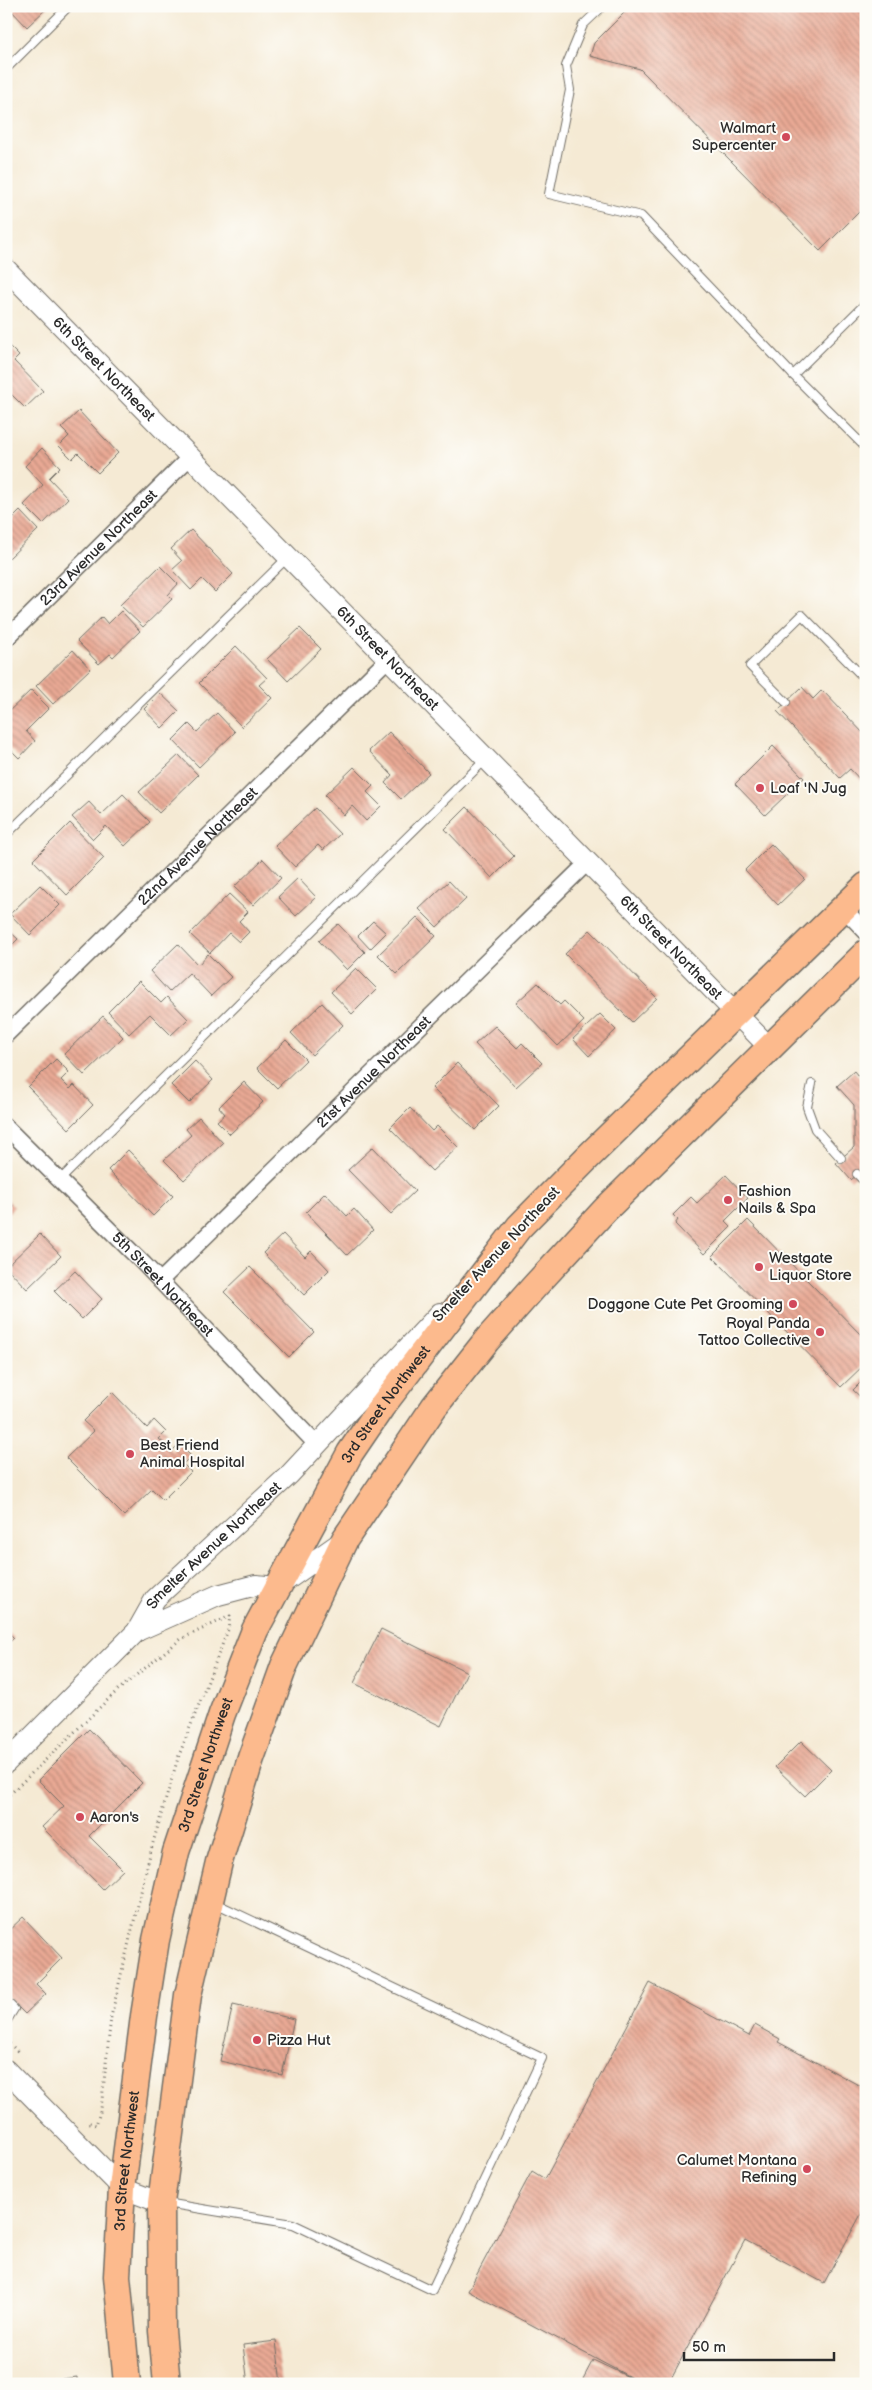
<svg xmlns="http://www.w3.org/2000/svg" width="872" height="2390" font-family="'Balsamiq Sans',sans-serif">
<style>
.building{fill:url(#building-back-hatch)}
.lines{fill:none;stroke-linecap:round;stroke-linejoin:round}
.service-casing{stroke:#726e66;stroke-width:10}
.minor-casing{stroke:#726e66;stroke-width:18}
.tertiary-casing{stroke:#726e66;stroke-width:22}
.trunk-casing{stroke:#726e66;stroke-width:29}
.path{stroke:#726e66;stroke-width:3;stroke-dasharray:1 4;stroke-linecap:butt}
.service{stroke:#fff;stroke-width:8}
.minor{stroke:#fff;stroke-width:15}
.tertiary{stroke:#fff;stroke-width:20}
.trunk{stroke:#fcba8d;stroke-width:26}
.poi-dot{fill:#d1495b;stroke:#fdfcf7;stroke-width:2}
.labels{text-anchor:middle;stroke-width:4;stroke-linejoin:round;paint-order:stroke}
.poi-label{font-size:15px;fill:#2b2b2b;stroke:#fdfcf7;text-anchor:start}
.street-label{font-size:15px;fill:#2b2b2b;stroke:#fdfcf7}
</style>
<defs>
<pattern id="building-back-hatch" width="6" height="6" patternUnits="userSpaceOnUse" patternTransform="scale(1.25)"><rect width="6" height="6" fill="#e9a994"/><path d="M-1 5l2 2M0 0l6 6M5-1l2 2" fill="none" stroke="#bd8a79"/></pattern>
</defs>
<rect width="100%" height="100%" fill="#fdfcf7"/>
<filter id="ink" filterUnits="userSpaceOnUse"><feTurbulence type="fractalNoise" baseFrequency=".02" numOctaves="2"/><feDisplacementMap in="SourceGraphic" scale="10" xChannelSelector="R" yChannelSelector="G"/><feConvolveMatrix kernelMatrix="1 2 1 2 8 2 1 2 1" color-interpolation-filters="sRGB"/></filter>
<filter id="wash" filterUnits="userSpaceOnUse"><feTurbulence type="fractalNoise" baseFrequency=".0096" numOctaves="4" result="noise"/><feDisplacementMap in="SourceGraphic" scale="20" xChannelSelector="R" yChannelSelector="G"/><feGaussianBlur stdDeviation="1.12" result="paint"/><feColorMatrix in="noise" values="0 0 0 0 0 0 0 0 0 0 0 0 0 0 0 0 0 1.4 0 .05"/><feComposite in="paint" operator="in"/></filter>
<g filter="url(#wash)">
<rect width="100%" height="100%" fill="#f5ead4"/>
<g id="blocks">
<g class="building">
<polygon points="10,6 49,6 27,27 9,8"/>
<polygon points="631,6 866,6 866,205 820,251 640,69 590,56 594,43"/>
<polygon points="6,343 19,356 14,361 43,391 25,408 6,389"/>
<polygon points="79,411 118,453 98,473 78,453 72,459 59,446 69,436 61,428"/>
<polygon points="42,448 60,467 49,478 68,498 43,524 24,505 43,485 25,466"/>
<polygon points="20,511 38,530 9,558 6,555 6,525"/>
<polygon points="191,530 233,574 215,592 202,579 191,590 172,570 182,561 171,549"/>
<polygon points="160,566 178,584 168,595 172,599 143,627 120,605"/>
<polygon points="121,611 140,631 113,657 110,654 99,664 77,641 102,617 108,624"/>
<polygon points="300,628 321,649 288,681 267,659"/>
<polygon points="236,646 267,678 259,685 272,698 242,727 199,683"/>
<polygon points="73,650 90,669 53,704 36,686"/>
<polygon points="802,687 813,699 822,690 866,736 866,786 850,769 840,778 777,711"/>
<polygon points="31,690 49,708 26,731 35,741 19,758 10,749 6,752 6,714"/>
<polygon points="160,693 179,711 162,728 144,709"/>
<polygon points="217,713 235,732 199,767 173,740 189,724 197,732"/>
<polygon points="389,732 429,773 401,799 385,783 392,775 369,751"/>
<polygon points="773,746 804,778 765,815 735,784"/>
<polygon points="179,755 198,775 159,813 139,792"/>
<polygon points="354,767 373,786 367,792 381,806 366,821 352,806 344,815 325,795"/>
<polygon points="123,794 150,822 125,846 106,826 93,839 72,817 89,802 101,815"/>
<polygon points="467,807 514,856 492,878 445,829"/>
<polygon points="315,808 340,834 323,850 318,845 295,867 275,846"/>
<polygon points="70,823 104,858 67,895 33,860"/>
<polygon points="771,844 805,879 778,905 745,870"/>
<polygon points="263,859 281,878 253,905 234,887"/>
<polygon points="298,878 316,897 296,916 278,897"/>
<polygon points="449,881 466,899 437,927 419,909"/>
<polygon points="40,885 60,905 30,935 10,914"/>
<polygon points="229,894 248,912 239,921 249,932 239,942 229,933 210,953 190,934"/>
<polygon points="417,917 436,936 397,974 378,955"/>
<polygon points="373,921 386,933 370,949 358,936"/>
<polygon points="338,924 365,952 347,970 319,941"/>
<polygon points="6,928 18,939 6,951"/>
<polygon points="590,930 657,998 632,1022 565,954"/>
<polygon points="178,944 198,965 208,954 231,977 211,996 189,973 169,992 150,971"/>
<polygon points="356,968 377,989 352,1014 331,992"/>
<polygon points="139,981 161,1003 167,997 188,1019 171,1035 150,1014 129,1034 108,1012"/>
<polygon points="538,983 560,1005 564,1001 584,1021 558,1046 516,1003"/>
<polygon points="322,1003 343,1025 312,1055 291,1033"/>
<polygon points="600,1014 616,1030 589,1056 573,1039"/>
<polygon points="103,1016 123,1037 84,1075 64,1054"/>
<polygon points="495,1026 517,1048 522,1043 542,1063 516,1087 475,1044"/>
<polygon points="286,1040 306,1060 277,1088 257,1068"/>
<polygon points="56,1059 69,1072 61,1080 70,1089 74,1085 93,1105 69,1129 28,1087"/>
<polygon points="195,1061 213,1080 189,1103 171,1085"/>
<polygon points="457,1063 499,1106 475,1130 432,1088"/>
<polygon points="854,1071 866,1086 866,1167 851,1180 836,1163 854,1147 854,1105 837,1086"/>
<polygon points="244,1082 263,1102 230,1134 217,1121 225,1114 219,1107"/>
<polygon points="410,1108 432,1131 437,1126 458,1147 432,1171 390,1128"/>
<polygon points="199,1117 223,1143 184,1180 164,1160 191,1135 186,1129"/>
<polygon points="373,1147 415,1191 391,1214 348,1170"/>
<polygon points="128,1150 173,1196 153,1216 108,1170"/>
<polygon points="726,1175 748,1198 725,1221 731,1227 704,1254 675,1224 678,1220 673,1215 691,1197 697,1203"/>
<polygon points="325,1193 347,1216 354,1209 373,1230 347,1255 306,1212"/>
<polygon points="6,1198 14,1207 6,1215"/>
<polygon points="748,1220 866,1340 866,1363 841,1387 712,1256"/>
<polygon points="40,1234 61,1256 27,1289 6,1267"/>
<polygon points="283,1234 305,1257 311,1251 329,1270 304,1295 263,1253"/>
<polygon points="250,1267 314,1332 289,1357 224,1292"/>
<polygon points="75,1271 102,1299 82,1319 54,1291"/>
<polygon points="866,1377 866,1402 853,1390"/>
<polygon points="112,1392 147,1428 154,1420 166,1432 159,1439 172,1451 179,1444 191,1456 183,1464 191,1472 163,1500 152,1489 124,1516 66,1458 94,1431 83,1421"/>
<polygon points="381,1629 467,1672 441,1726 354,1683"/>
<polygon points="6,1630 14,1638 6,1645"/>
<polygon points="89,1729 142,1783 89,1836 123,1870 103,1889 42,1827 64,1806 38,1780"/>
<polygon points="801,1741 831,1770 805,1796 775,1767"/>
<polygon points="23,1917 62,1958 36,1984 46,1994 25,2014 6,1995 6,1933"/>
<polygon points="650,1983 749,2036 755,2025 780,2039 778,2042 866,2089 866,2205 824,2283 745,2240 668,2384 643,2384 468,2291 532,2171 545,2179"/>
<polygon points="233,2005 294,2019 282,2075 220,2061"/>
<polygon points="276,2341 281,2384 248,2384 243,2345"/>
<polygon points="593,2360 639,2382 638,2384 592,2384 583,2379"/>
<polygon points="77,2377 77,2384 30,2384 30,2383"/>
</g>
</g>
</g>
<g filter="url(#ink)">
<use href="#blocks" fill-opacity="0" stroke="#726e66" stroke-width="1"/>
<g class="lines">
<g class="service-casing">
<g id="service">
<polyline points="603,6 583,25 566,66 570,90 549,194 641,216 793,375"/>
<polyline points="6,69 69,6"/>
<polyline points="866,303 793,375 866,448"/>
<polyline points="786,702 750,666 802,615 866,680"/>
<polyline points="6,835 288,557"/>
<polyline points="812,1084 807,1107 815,1129 841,1158"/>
<polyline points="857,1174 866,1183"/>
<polyline points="60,1180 485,760"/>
<polyline points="6,2001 14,2009 6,2022"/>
<polyline points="166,2203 293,2224 432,2290 542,2058 215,1903"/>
</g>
</g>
<g class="minor-casing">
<g id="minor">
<path id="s1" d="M6 639 190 457"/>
<polyline points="844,909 866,932"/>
<path id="s2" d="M6 1035 388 659"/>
<path id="s3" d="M6 1127 144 1264 318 1446"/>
<path id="s4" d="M160 1281 588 862"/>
</g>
</g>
<g class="tertiary-casing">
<g id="tertiary">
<path id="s5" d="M6 269 769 1047"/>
<polyline points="137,1631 218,1595 256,1585 277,1587 344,1540"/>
<path id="s6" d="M6 1763 137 1631 155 1599 289 1475 440 1313"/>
<polyline points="6,2070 122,2188 161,2203"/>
</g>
</g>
<g class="trunk-casing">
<g id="trunk">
<path id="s7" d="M127 2384 117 2276 122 2188 144 2016 156 1940 176 1852 222 1714 255 1630 350 1453 382 1406 519 1227 590 1155 866 886"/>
<polyline points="167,2384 162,2331 161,2203 188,1995 219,1862 251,1758 284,1666 345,1539 434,1407 487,1340 534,1287 605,1210 866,953"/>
</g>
</g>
<g class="path">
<polyline points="6,1798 118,1690 181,1639 230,1616 228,1630 178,1758 152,1846 111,2017 101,2109 96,2125 87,2122"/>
<polyline points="6,2040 20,2054"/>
</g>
<use href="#service" class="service"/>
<use href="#minor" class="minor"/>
<use href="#tertiary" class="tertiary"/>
<use href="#trunk" class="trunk"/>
</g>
</g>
<g class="poi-dot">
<circle cx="786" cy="137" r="5"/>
<circle cx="760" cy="788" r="5"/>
<circle cx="728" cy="1200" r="5"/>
<circle cx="759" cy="1267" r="5"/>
<circle cx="793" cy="1304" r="5"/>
<circle cx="820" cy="1332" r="5"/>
<circle cx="130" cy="1454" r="5"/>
<circle cx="80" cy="1817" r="5"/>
<circle cx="257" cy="2040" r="5"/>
<circle cx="807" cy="2169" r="5"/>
</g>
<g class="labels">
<g class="poi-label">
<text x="776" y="133" text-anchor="end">Walmart<tspan x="776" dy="17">Supercenter</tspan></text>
<text x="770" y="793">Loaf 'N Jug</text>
<text x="738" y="1196">Fashion<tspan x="738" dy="17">Nails &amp; Spa</tspan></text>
<text x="769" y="1263">Westgate<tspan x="769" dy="17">Liquor Store</tspan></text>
<text x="783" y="1309" text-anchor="end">Doggone Cute Pet Grooming</text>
<text x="810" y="1328" text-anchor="end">Royal Panda<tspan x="810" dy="17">Tattoo Collective</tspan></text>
<text x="140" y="1450">Best Friend<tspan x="140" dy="17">Animal Hospital</tspan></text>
<text x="90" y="1822">Aaron's</text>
<text x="267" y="2045">Pizza Hut</text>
<text x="797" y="2165" text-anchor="end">Calumet Montana<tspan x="797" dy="17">Refining</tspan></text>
</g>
<g class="street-label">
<text dy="5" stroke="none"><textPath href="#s5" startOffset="140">6th Street Northeast</textPath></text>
<text dy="5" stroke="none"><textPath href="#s1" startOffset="130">23rd Avenue Northeast</textPath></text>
<text dy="5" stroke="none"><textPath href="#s5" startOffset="545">6th Street Northeast</textPath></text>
<text dy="5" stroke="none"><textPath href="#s2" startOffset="269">22nd Avenue Northeast</textPath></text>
<text dy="5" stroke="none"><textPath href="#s5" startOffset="950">6th Street Northeast</textPath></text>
<text dy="5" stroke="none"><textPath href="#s4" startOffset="299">21st Avenue Northeast</textPath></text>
<text transform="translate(496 1254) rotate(-47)" y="5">Smelter Avenue Northeast</text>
<text dy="5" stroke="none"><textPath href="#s3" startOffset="222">5th Street Northeast</textPath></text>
<text dy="5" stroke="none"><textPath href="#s7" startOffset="1034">3rd Street Northwest</textPath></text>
<text dy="5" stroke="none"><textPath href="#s6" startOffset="302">Smelter Avenue Northeast</textPath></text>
<text dy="5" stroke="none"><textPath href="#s7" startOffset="629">3rd Street Northwest</textPath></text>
<text dy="5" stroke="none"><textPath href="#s7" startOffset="224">3rd Street Northwest</textPath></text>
</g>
</g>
<rect width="872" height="2390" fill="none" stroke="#fdfcf7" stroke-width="25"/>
<path d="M684 2352v8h150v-8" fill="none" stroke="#2b2b2b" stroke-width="2.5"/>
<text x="692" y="2352" font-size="15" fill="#2b2b2b" stroke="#fdfcf7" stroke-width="4" paint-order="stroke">50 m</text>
</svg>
